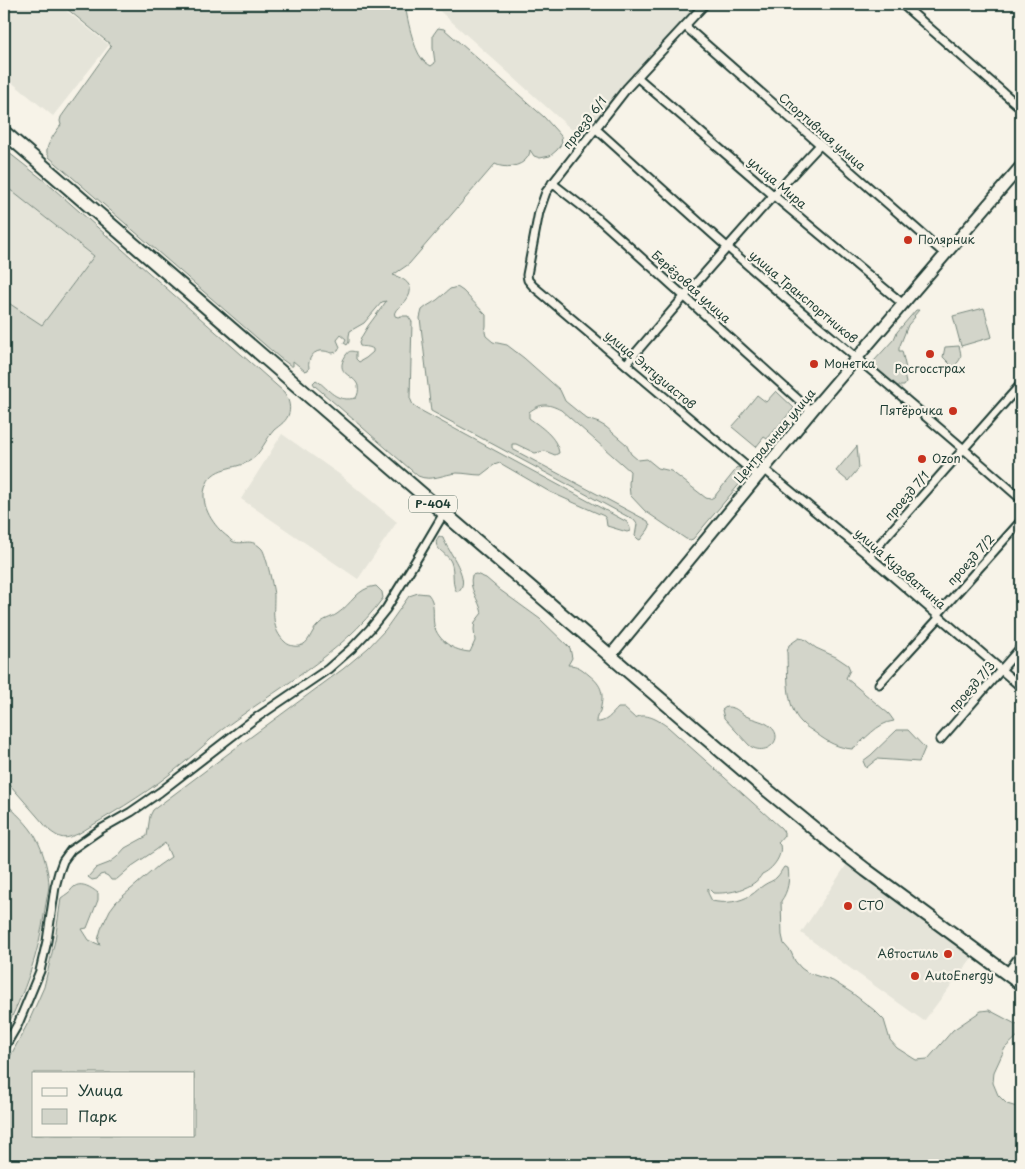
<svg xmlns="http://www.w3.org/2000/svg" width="1025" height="1169" font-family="'Playpen Sans',sans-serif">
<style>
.built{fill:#e5e4d9}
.green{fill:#d3d5ca;stroke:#79897f;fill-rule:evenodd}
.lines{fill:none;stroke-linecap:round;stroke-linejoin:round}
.street-casing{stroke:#1f3d34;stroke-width:11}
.secondary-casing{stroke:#1f3d34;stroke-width:14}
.highway-casing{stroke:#1f3d34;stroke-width:16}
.street{stroke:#f7f3e8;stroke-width:7}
.secondary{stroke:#f7f3e8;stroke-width:10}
.highway{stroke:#f7f3e8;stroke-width:12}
.poi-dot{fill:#c8321e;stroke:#f7f3e8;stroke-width:2}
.labels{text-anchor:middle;stroke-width:4.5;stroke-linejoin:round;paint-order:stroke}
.shield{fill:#f7f3e8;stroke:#60746a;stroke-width:1}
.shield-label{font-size:11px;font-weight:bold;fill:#1f3d34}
.street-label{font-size:12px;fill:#1f3d34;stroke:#f7f3e8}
.poi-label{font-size:12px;fill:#1f3d34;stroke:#f7f3e8;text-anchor:start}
</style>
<rect width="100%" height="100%" fill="#f7f3e8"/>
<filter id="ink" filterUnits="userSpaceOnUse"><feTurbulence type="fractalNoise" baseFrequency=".02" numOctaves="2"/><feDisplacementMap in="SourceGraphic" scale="10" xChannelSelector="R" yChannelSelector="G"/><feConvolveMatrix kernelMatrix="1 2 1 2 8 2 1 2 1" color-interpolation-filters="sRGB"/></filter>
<g filter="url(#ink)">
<g class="built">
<polygon points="4,4 58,4 109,45 53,116 4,76"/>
<polygon points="432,4 698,4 581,138"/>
<polygon points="4,185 94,256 42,325 4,300"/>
<polygon points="282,434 339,474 397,522 358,579 241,499"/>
<polygon points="847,864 974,955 924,1021 801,933"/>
</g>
<g class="green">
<path d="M61 4H405C407 18 413 48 422 59 424 62 428 64 431 66L435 63 433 48V35L438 28 444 29 544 117 561 136 562 143 557 150 550 156 540 158 534 156 530 150C530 152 529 156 527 158 521 167 504 169 495 164L409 264 393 275C409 280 417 289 403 304 401 307 396 308 395 312 394 313 395 315 395 316L398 317 401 316H408L412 322 410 398 413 405 418 409 627 522 630 528V531L627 532 607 526 606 519 604 516 550 492 500 463 494 465 481 475C473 475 465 473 457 473 444 474 431 482 418 476L315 386 313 383 316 380 319 382C332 393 337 402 356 398 358 394 359 391 358 386 355 374 333 375 346 355 349 350 352 351 356 352V359L359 362 366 358 373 352V349C369 346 364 347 360 346L359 343 362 336 368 326 385 303 386 301 382 302 364 323 350 331 349 336V342L347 345 344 343 346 339 341 335 337 340 340 347 338 351 333 353C330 353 327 351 324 351 314 349 307 359 309 368L308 370 305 371 293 361V366H291L280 358 49 157C49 155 47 154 47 153 45 146 57 130 61 125L60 121 61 117 108 51 111 47 110 44Z"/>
<path d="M4 149 46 182 284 392C288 398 291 406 289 413 287 421 280 425 274 430 266 439 261 453 251 460 235 471 212 464 205 488 200 506 214 527 228 537 230 539 231 541 234 542 244 545 251 537 262 549 266 554 274 590 274 596 274 613 271 629 285 642 288 645 294 647 299 646 310 644 310 632 318 625 323 619 331 618 337 614 352 604 357 588 376 586L382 592 383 598C341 656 275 689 219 732 203 746 187 761 170 774 141 797 109 815 78 834 65 839 62 840 50 831L4 778V300L42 325 94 256 4 185Z"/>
<path d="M457 287 463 291 486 315V326L485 332 486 336 493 342 507 345 524 358 560 390 565 401 587 419 599 423 606 427 626 444 631 454 638 460 647 459 658 468 671 471 706 498 710 499 714 497 734 472 735 469 737 467 740 468 743 472 742 481 693 539 690 540 686 539 645 511 630 495 629 484 630 471 561 410C547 403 541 403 529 412V418C541 427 557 437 559 453L555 455 545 451 535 453 516 444H512V449L648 521 650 526 648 530 640 540 638 539 635 536 637 524 634 520 431 411 420 318 422 310 427 306 437 300 450 289Z"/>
<polygon points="984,308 992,337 961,346 953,316"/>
<polygon points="916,310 919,310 914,316 915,317 908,325 899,348 899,351 902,351 906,369 904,374 906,383 904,386 897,386 874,366 874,361 894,339 897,332"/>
<path d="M959 346C962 357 962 359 953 367L943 357 945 347Z"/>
<polygon points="776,391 794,408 767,439 764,437 756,447 732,427 741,417 740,416 757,395 766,402"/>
<polygon points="857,446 859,468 848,481 836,471"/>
<path d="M439 536 443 538C447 550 474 582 457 592 451 585 455 572 451 562 446 551 430 549 439 536Z"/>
<path d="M476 574 486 578 500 590 540 619 570 648 572 658 568 665C578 665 582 669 589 675 603 686 604 694 600 711 598 715 596 717 596 722 606 723 612 714 618 708H624L635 718C646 712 658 720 668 727L781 828 784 832V836L778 843 780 845C783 856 772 870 762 874 754 889 729 894 713 893L708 888V893L712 901C725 904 740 902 751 895 756 892 759 888 764 885 768 882 774 881 777 877 780 874 781 871 784 867L788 868C790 879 788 892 781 901L782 935 784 944 791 952 795 961 801 968 808 973 833 981 852 993 874 1010 884 1020 890 1040 897 1048 916 1060 928 1059 953 1030 981 1011 989 1010 1021 1027V1035H1019L1005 1048 994 1072 993 1083 998 1095 1007 1104 1017 1107 1021 1105V1165H4V1068L29 1021 44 987 55 940 61 898C63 896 66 895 68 893 71 891 71 889 74 887 81 881 92 888 98 893V900L87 928 82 929 89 940 100 945 98 940 101 929 110 910 116 902 158 866 171 857 165 843 156 850 132 866 116 880H111L108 876 104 874 100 875 97 879 92 880 88 877 96 868 109 863 117 857 125 848 147 836 150 816 153 810 233 750 343 669 368 648 385 630 409 596 418 593 428 594C436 603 432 614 434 625 438 641 454 651 470 652L475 641 474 629 475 622 482 613C479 599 468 589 472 575ZM34 1073H194V1135H34Z"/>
<path d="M799 638 804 639 816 648 836 657 848 665 850 670 846 678 889 714 894 721C876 723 866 740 852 749 839 748 827 742 817 734 812 730 805 727 801 722 785 706 788 673 787 652L789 645Z"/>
<path d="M726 707C737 707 737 711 746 716 754 720 765 721 771 727 786 740 764 758 749 745L724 718 722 710Z"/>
<polygon points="897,730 908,730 925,748 919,762 877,759 866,768 863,761 871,755"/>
<path d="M4 801C14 812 29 824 36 838 43 850 49 872 49 886 48 894 46 902 45 909 39 953 25 993 4 1032Z"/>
</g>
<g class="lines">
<g class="street-casing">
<g id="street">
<polyline points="705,4 627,88 546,192 539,212 527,275 528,280 533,286 758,476"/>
<polyline points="902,4 1021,108"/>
<polyline points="685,26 945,254"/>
<polyline points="637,77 773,195 903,304"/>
<path d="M595 128C666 192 735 256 808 317 879 377 951 437 1021 499"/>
<polyline points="552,183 601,221 812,412"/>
<path d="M626 364C690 290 753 216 820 145"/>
<polyline points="764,469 869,556 1021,687"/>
<polyline points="869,556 1021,384"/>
<polyline points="937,615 1021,521"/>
<polyline points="879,684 940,617"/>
<polyline points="940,740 1021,647"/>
<polyline points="1007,973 1021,954"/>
<polyline points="4,1048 18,1024 40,971 47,941 55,887 59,872 63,861 71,850 101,829 131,812 160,792 253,720 328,669 352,648 370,629 386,609 421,552 444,513"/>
</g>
</g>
<g class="secondary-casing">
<polyline id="secondary" points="610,656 820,401 1021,166"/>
</g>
<g class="highway-casing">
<polyline id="highway" points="4,132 444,513 756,781 839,849 866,870 1021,984"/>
</g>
<use href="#street" class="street"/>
<use href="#secondary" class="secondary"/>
<use href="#highway" class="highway"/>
</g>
</g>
<g class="poi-dot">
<circle cx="908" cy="240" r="5"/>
<circle cx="930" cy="354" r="5"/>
<circle cx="814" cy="364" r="5"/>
<circle cx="953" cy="411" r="5"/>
<circle cx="922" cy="459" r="5"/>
<circle cx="848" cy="906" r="5"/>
<circle cx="948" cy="954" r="5"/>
<circle cx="915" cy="976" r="5"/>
</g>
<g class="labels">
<rect class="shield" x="409" y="495.5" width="48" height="17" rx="4"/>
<g class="shield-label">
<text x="433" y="508">Р-404</text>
</g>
<g class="street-label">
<text transform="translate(585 123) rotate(-52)" y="4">проезд 6/1</text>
<text transform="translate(822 132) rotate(41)" y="4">Спортивная улица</text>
<text transform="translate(777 183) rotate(40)" y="4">улица Мира</text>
<text transform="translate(691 287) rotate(42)" y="4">Берёзовая улица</text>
<text transform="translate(803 297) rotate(40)" y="4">улица Транспортников</text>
<text transform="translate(650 370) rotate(40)" y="4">улица Энтузиастов</text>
<text transform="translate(775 436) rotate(-50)" y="4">Центральная улица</text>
<text transform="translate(907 496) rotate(-49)" y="4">проезд 7/1</text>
<text transform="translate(971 560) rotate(-48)" y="4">проезд 7/2</text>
<text transform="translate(900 569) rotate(41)" y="4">улица Кузоваткина</text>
<text transform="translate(972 687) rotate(-49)" y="4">проезд 7/3</text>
</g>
<g class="poi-label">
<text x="918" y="244">Полярник</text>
<text x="824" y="368">Монетка</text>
<text x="930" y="373" text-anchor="middle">Росгосстрах</text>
<text x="943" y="415" text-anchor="end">Пятёрочка</text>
<text x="932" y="463">Ozon</text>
<text x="858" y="910">СТО</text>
<text x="938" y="958" text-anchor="end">Автостиль</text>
<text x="925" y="980">AutoEnergy</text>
</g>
</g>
<rect width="1025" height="1169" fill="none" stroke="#f7f3e8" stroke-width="20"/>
<rect x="10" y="10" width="1005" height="1149" fill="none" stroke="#1f3d34" stroke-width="2" filter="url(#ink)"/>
<rect x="32" y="1072" width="162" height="65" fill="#f7f3e8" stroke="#a1aaa0"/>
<rect x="42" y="1088" width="25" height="8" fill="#f7f3e8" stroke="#a1aaa0"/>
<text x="78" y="1096" font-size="15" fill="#1f3d34">Улица</text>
<rect x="42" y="1109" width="25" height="15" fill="#d3d5ca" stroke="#a1aaa0"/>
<text x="78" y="1122" font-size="15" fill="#1f3d34">Парк</text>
</svg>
